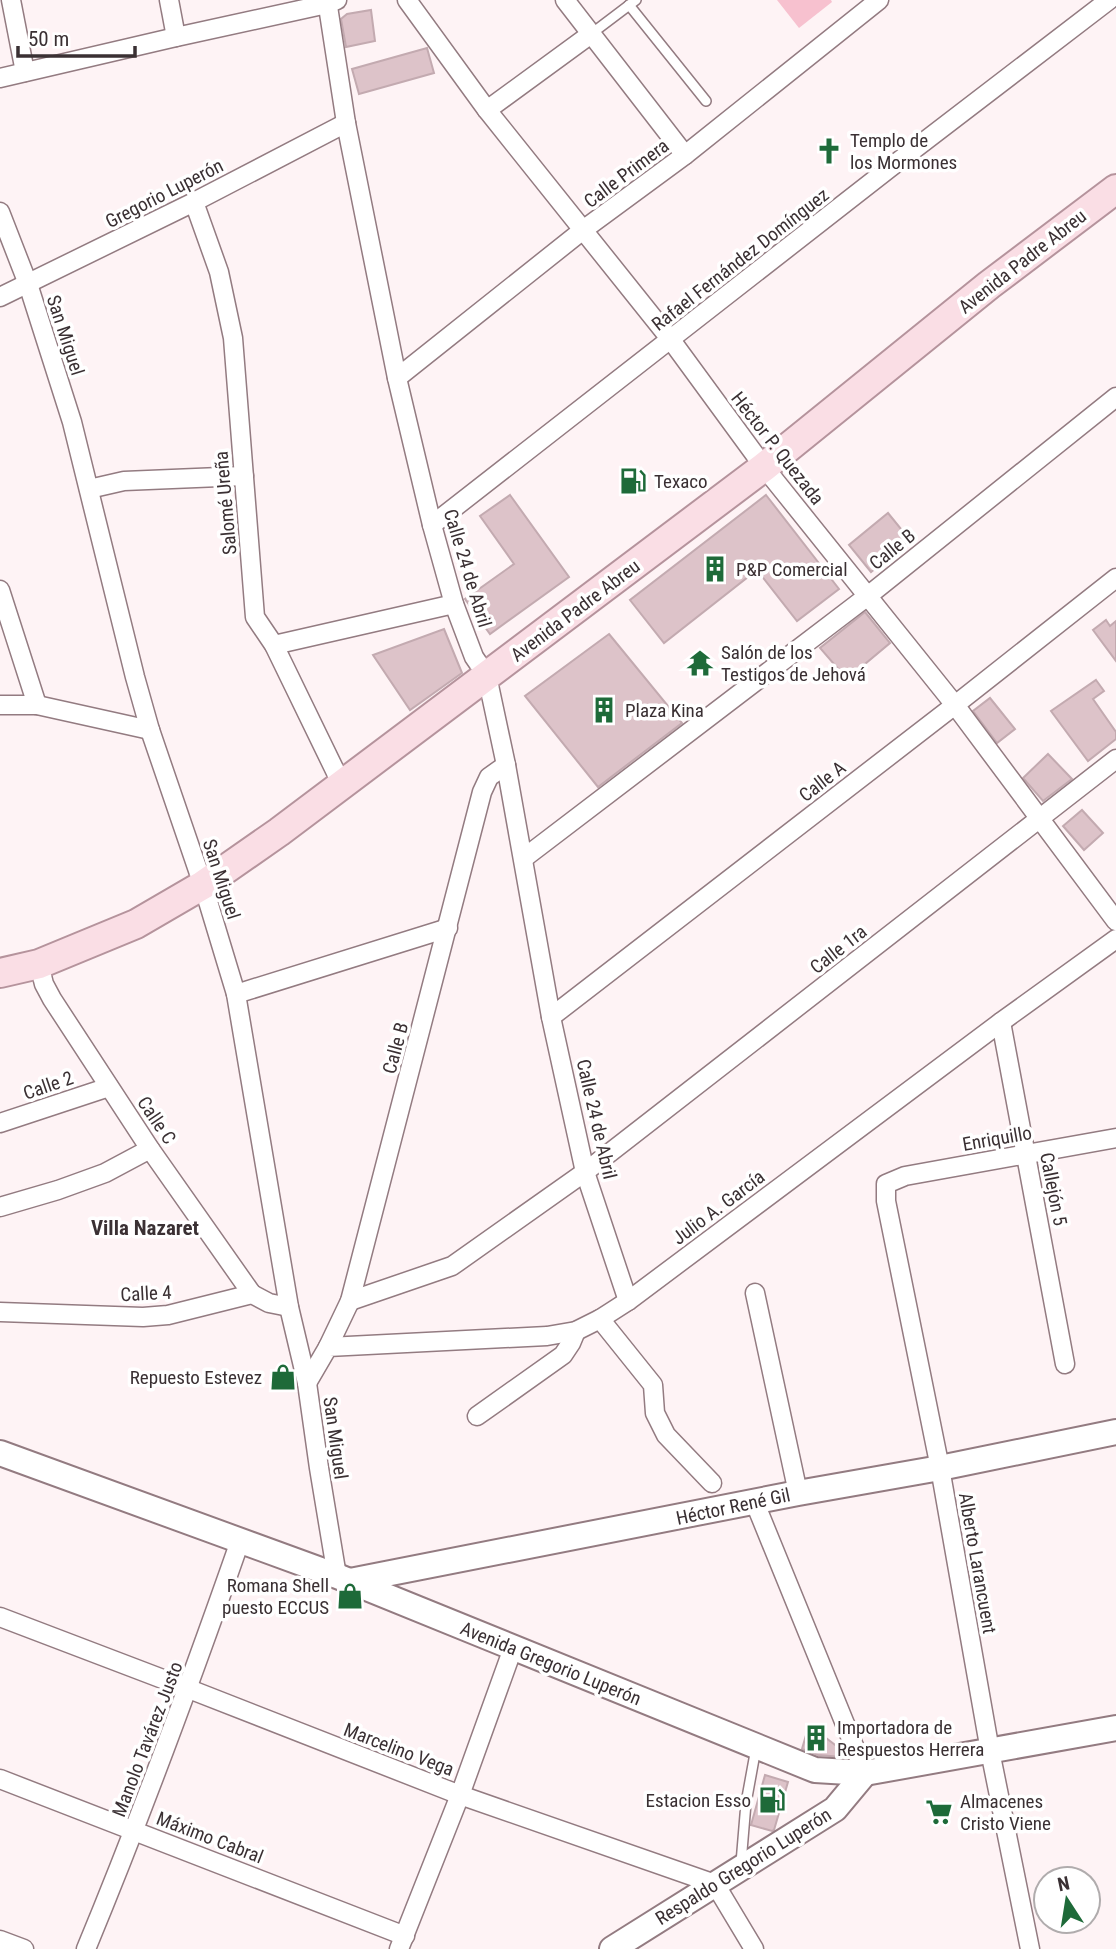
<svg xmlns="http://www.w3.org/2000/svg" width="1116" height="1949" font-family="'Roboto Condensed',sans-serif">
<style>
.green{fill:#f7c1cf}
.building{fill:#ddc3c9;stroke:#c3aab0;stroke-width:2}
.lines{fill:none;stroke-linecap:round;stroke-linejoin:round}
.lane-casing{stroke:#937b81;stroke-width:12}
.street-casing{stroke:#937b81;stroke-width:21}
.secondary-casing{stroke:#937b81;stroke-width:28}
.primary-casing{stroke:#b5939c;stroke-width:32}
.lane{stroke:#fff;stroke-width:9}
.street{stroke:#fff;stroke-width:18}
.secondary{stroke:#fff;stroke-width:24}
.primary{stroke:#fadee5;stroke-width:28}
.labels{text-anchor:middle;stroke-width:7;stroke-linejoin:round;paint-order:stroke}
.poi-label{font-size:19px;fill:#3a3033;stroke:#fff;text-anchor:start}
.street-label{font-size:19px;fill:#3a3033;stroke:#fff}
.neighbourhood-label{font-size:21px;font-weight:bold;fill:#3a3033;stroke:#fff}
</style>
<rect width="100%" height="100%" fill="#fef3f5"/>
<polygon class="green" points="777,0 831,0 832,2 799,28"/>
<g class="building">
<polygon points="371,10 375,41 346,47 341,19 347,14"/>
<polygon points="427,48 434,73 359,94 352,69"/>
<polygon points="510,495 569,577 490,634 465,599 514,564 480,516"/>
<polygon points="766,495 839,589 797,621 757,570 664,643 630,600"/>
<polygon points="888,513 910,540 871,572 849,545"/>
<polygon points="865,612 890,643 847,679 820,648"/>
<polygon points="1106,620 1110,626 1116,621 1116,661 1093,630"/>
<polygon points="444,629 462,673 410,710 373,655"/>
<polygon points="609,634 682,723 598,787 525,696"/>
<polygon points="1096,680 1104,691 1093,699 1116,732 1116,739 1088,761 1051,711"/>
<polygon points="990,698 1015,729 997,743 973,711"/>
<polygon points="1048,754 1072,779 1043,801 1023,778"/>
<polygon points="1082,810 1103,833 1084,850 1063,826"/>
<polygon points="809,1725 843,1751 842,1757 818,1755 802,1749"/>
<polygon points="765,1775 788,1782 774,1830 772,1831 751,1825"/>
</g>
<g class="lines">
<g class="lane-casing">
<g id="lane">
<polyline points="629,5 706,101"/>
<polyline points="591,34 636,0"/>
<polyline points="741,1863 746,1803 756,1748"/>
</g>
</g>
<g class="street-casing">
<g id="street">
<polyline points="11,0 25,72"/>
<polyline points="169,0 176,37"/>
<polyline points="327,0 346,123 397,378 432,525 454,604 474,657 487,676 506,765 551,1017 585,1172 628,1301"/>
<polyline points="407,0 487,110 671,340 764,467 955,705 1116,921"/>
<polyline points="565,0 685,155"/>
<polyline points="0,78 176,37 327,4 337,0"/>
<polyline points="487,110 591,34"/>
<polyline points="194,202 219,272 233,338 255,617 274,645 342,785"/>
<polyline points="0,212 28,284 72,422 135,677 150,730 203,885 236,994 289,1307 307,1383 319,1468 337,1576"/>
<polyline points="0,297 194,202 346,123"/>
<polyline points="397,378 583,230 685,155 879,0"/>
<polyline points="89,489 124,481 244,476"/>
<polyline points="432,525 891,167 1109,0"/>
<polyline points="0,590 37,705"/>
<polyline points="274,645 454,604"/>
<polyline points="0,705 37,705 150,730"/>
<polyline points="524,858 869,595 1116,397"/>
<polyline points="39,964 44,984 52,999 150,1149 252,1294"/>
<polyline points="236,994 448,928"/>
<polyline points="551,1017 955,705 1116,578"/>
<polyline points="1001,1022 1065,1364"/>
<polyline points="0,1123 109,1087"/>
<polyline points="0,1207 58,1190 105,1173 150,1149"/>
<polyline points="755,1293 798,1493"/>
<polyline points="350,1301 452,1266 585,1172 1116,759"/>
<polyline points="0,1312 143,1317 168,1315 252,1294 269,1303 289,1307"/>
<polyline points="600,1319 653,1385 655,1413 666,1435 712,1483"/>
<polyline points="328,1347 350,1301 482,792 489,777 506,765"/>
<polyline points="307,1383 328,1347 547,1336 576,1331 600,1319 628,1301 1001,1022 1116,939"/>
<polyline points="477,1416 563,1355 571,1343 576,1331"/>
<polyline points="755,1503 865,1773"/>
<polyline points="0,1617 189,1689 460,1795 715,1884 754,1949"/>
<polyline points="0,1779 405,1936"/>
<polyline points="0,1940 24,1949"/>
<path d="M86 1949C142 1814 192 1678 240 1541"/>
<polyline points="399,1949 460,1795 513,1648"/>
<polyline points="1030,1949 990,1751 940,1468 886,1201 886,1184 905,1176 1116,1138"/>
</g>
</g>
<g class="secondary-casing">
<g id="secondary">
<polyline points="0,1453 337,1576 815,1770 865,1773 1116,1728"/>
<polyline points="350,1581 798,1493 940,1468 1116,1432"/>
<polyline points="612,1949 835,1809 865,1773"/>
</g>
</g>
<g class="primary-casing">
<polyline id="primary" points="0,973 39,964 136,924 203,885 279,832 764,467 989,285 1116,189"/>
</g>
<use href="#lane" class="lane"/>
<use href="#street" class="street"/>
<use href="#secondary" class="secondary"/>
<use href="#primary" class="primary"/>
</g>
<defs>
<g id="church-bare" transform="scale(2.1)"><path d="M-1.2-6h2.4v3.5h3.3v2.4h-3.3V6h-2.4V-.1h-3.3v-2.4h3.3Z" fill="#1e6a39" stroke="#fff" stroke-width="2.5" paint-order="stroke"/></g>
<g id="fuel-bare" transform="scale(2.1)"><path d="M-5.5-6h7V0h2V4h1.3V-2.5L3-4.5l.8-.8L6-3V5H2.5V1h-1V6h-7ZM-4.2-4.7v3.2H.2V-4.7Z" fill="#1e6a39" stroke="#fff" stroke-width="2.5" paint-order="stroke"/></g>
<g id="building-bare" transform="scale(2.1)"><path d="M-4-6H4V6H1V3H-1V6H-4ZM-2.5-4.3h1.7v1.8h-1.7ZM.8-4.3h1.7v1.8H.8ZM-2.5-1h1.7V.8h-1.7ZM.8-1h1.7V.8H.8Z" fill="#1e6a39" stroke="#fff" stroke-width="2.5" paint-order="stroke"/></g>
<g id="temple-bare" transform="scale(2.1)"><path d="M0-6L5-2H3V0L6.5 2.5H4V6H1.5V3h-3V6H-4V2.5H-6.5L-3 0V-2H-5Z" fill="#1e6a39" stroke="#fff" stroke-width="2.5" paint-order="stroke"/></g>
<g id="shop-bare" transform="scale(2.1)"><path d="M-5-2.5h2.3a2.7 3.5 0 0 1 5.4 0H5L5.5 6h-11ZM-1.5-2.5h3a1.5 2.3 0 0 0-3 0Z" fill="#1e6a39" stroke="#fff" stroke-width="2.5" paint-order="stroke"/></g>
<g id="supermarket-bare" transform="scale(2.1)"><path d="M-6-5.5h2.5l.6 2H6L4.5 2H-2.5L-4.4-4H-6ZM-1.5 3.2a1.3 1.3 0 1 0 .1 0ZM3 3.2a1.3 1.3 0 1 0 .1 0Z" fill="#1e6a39" stroke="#fff" stroke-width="2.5" paint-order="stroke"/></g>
</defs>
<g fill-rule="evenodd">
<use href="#church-bare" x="829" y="151"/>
<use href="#fuel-bare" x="633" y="481"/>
<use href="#building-bare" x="715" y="569"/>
<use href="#temple-bare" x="700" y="663"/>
<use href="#building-bare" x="604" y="710"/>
<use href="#shop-bare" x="283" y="1377"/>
<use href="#shop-bare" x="350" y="1596"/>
<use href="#building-bare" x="816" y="1738"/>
<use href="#fuel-bare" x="772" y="1800"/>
<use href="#supermarket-bare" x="939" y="1812"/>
</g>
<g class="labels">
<g class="poi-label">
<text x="850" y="147">Templo de<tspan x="850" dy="22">los Mormones</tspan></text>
<text x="654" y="488">Texaco</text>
<text x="736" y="576">P&amp;P Comercial</text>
<text x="721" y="659">Salón de los<tspan x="721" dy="22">Testigos de Jehová</tspan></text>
<text x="625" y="717">Plaza Kina</text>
<text x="262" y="1384" text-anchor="end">Repuesto Estevez</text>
<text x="329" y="1592" text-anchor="end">Romana Shell<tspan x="329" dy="22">puesto ECCUS</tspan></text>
<text x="837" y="1734">Importadora de<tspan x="837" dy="22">Respuestos Herrera</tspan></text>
<text x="751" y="1807" text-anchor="end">Estacion Esso</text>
<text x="960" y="1808">Almacenes<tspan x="960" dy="22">Cristo Viene</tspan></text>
</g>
<g class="street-label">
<text transform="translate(626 173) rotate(-37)" y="7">Calle Primera</text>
<text transform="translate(164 193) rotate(-27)" y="7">Gregorio Luperón</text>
<text transform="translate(740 259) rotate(-38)" y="7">Rafael Fernández Domínguez</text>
<text transform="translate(1022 261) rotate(-38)" y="7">Avenida Padre Abreu</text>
<text transform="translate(66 335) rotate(72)" y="7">San Miguel</text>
<text transform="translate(778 448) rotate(52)" y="7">Héctor P. Quezada</text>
<text transform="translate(225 503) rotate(-95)" y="7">Salomé Ureña</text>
<text transform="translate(892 549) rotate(-39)" y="7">Calle B</text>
<text transform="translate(468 568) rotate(73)" y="7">Calle 24 de Abril</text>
<text transform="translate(575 610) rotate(-37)" y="7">Avenida Padre Abreu</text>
<text transform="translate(822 781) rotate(-38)" y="7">Calle A</text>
<text transform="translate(222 879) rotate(72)" y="7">San Miguel</text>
<text transform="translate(838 949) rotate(-38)" y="7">Calle 1ra</text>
<text transform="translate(395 1048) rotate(-75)" y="7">Calle B</text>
<text transform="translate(48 1085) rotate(-19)" y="7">Calle 2</text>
<text transform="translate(597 1119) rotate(77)" y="7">Calle 24 de Abril</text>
<text transform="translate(157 1120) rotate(56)" y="7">Calle C</text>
<text transform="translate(997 1138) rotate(-10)" y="7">Enriquillo</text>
<text transform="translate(1054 1189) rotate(79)" y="7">Callejón 5</text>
<text transform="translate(718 1207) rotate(-37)" y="7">Julio A. García</text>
<text transform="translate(146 1293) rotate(-3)" y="7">Calle 4</text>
<text transform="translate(336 1438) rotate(82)" y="7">San Miguel</text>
<text transform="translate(733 1506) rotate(-12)" y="7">Héctor René Gil</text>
<text transform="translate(978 1563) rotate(80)" y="7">Alberto Larancuent</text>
<text transform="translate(551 1663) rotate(22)" y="7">Avenida Gregorio Luperón</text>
<text transform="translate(147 1739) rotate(-69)" y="7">Manolo Tavárez Justo</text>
<text transform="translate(399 1749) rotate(21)" y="7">Marcelino Vega</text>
<text transform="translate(210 1837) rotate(21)" y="7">Máximo Cabral</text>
<text transform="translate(743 1866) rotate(-32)" y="7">Respaldo Gregorio Luperón</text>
</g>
<g class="neighbourhood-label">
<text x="145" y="1235">Villa Nazaret</text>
</g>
</g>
<g transform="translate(1067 1900) rotate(348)"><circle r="33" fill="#ffffff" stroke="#b0acad" stroke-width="2"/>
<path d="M0-5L12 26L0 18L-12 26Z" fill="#1e6a39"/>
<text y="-10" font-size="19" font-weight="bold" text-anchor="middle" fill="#3a3033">N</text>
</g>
<path d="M18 46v10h117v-10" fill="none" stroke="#3a3033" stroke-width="3.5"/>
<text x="28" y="46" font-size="21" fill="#3a3033" stroke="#ffffff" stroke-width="5" paint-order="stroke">50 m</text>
</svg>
